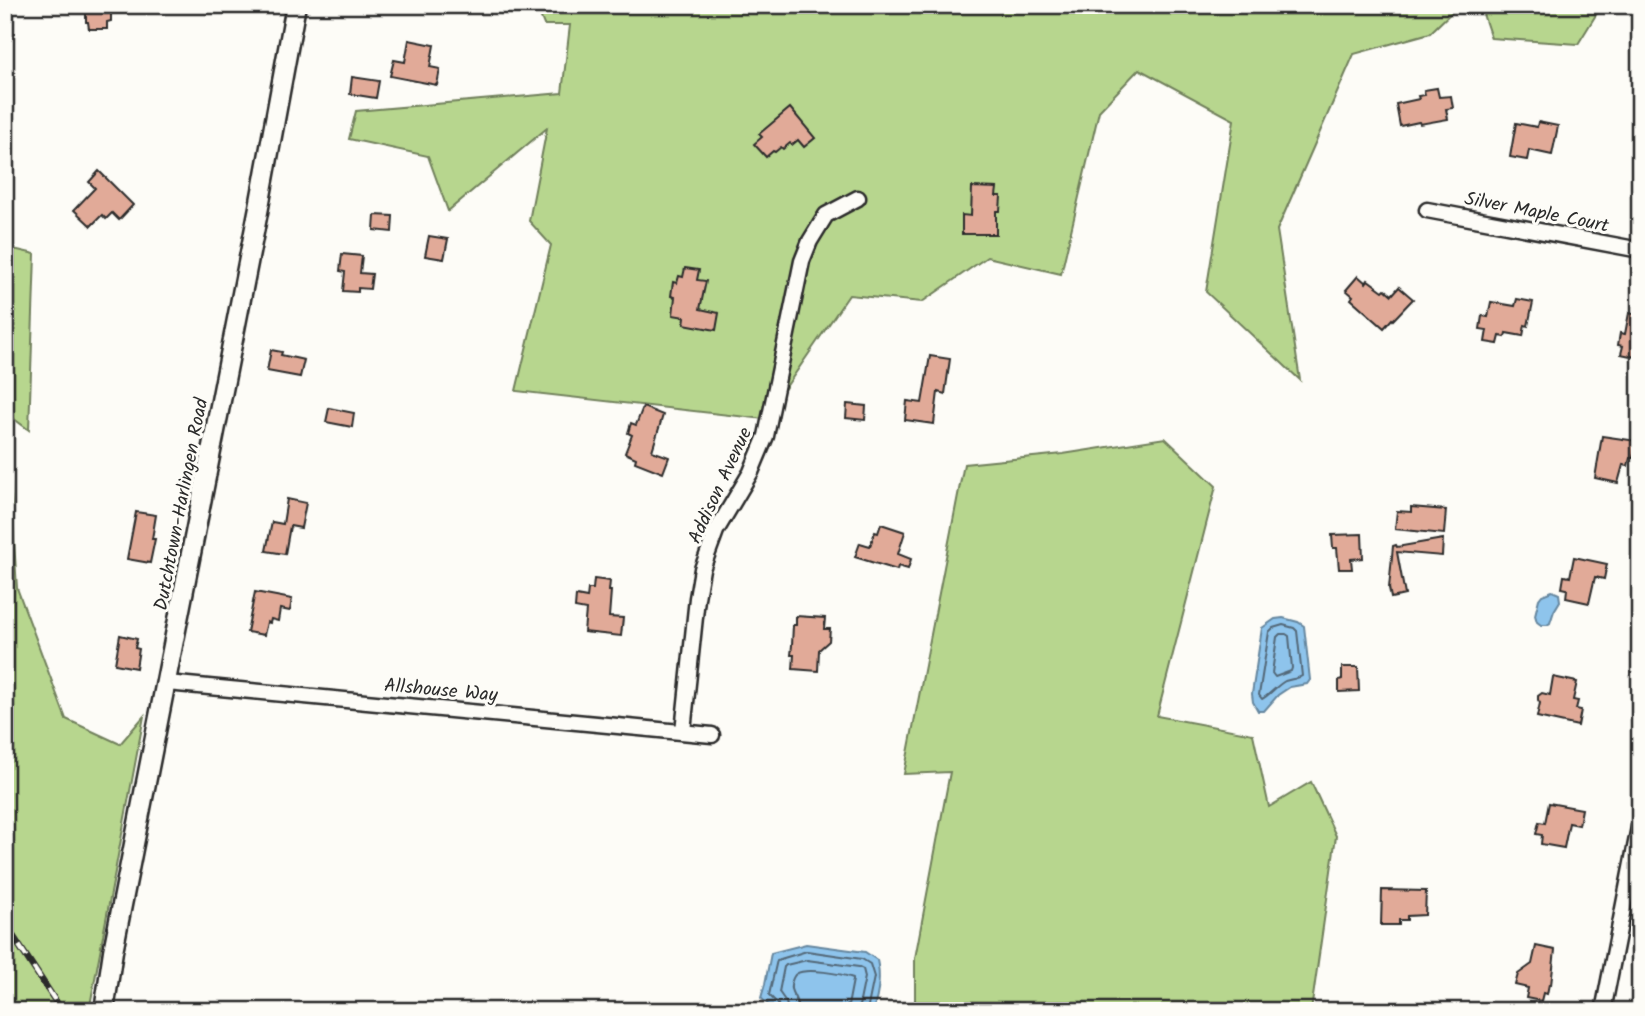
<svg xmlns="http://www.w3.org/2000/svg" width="1645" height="1016" font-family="Kalam,sans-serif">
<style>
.green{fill:#b7d68e;stroke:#71805c;stroke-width:2}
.water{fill:#8ec4ec;stroke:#66879f;stroke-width:2}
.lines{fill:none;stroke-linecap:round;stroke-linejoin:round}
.shore{stroke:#536878;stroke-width:2}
.building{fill:#e1aa98;stroke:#2b2b2b;stroke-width:2}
.minor-casing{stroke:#2b2b2b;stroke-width:19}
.tertiary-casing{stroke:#2b2b2b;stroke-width:23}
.minor{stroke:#fdfcf7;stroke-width:14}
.tertiary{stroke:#fdfcf7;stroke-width:18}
.rail-casing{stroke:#2b2b2b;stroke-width:7}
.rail{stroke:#fdfcf7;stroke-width:4.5;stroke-dasharray:13;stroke-linecap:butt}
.labels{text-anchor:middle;stroke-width:6;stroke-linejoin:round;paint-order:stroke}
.street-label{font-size:19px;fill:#2b2b2b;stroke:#fdfcf7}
</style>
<rect width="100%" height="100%" fill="#fdfcf7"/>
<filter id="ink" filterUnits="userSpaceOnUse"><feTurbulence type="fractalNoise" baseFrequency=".0143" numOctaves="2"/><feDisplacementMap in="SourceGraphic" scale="14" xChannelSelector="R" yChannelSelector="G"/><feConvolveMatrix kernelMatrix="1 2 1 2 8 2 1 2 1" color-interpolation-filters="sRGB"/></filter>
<g filter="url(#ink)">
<g class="green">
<polygon points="536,5 1459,5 1430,33 1354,54 1277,230 1300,380 1206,292 1234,120 1139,69 1099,111 1061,274 987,257 922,302 849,295 764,419 516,391 551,245 529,221 547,128 448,211 428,156 349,139 356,111 562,93 570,25 544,25"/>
<polygon points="1480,5 1602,5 1578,44 1491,38"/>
<polygon points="5,247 35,254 29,430 6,413"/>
<polygon points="1165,438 1216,486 1157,716 1253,734 1269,807 1311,782 1336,836 1311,1011 915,1011 915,958 950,772 904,774 964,464 1063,454"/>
<polygon points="5,462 9,463 17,588 66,719 120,744 144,716 89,1011 5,1011"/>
</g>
<g class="water">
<polygon points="1552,591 1559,594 1560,601 1554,611 1550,623 1547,625 1541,625 1537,622 1535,615 1539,599 1542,595"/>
<polygon points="1283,618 1298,622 1304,626 1310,680 1307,684 1290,687 1278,695 1264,711 1258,711 1253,702 1252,694 1262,628 1275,619"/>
<path d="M806 944 865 952 877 960C881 978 879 993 873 1011L774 1010 761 998 765 984 771 953Z"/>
</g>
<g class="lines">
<g class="shore">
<path d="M1283 625 1294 628 1297 631 1302 676C1297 679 1291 679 1285 681 1276 686 1270 695 1262 699L1259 695 1269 632 1273 628Z"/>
<polygon points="1280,634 1286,634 1289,636 1292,668 1291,671 1275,677 1272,673 1277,637"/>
<polyline points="779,1011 778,1004 769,995 777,960 807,951 862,959 870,964 874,977 867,1011"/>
<polyline points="788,1011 786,1002 779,992 784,967 786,965 807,960 859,967 863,969 865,977 858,1011"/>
<path d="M798 1011C798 999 793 997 791 989 790 985 793 976 796 974 806 967 842 974 853 978V980L847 1011"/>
</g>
</g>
<g class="building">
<polygon points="86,5 111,5 111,21 107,22 107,29 89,29 88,22 86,22"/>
<polygon points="409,40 434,45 430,67 440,69 437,85 390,76 394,60 405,62"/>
<polygon points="352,77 379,81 376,98 350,94"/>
<polygon points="1437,88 1439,97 1451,96 1453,108 1446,109 1448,119 1420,124 1419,122 1400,126 1396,104 1419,99 1418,96 1425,95 1424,90"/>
<polygon points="790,108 815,138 804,147 798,140 792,145 790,143 783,149 781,147 775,152 773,151 766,157 754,144 762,137 759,134"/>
<polygon points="1538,122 1558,126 1552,155 1529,150 1527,160 1510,157 1516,123 1537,127"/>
<polygon points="99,171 133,205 119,220 112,213 106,219 102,215 91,226 74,210 95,188 89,182"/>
<polygon points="972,187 997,188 996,196 1001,196 1000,211 996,211 996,234 962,234 962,215 971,216"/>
<polygon points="375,215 393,216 392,232 374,230"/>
<polygon points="429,236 448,239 444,259 425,256"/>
<polygon points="342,254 362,256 360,273 372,274 370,289 358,288 358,292 343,291 345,272 340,271"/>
<polygon points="685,268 699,270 697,280 706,281 700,309 719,313 716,330 684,324 685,317 673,315 675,297 671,296 673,282 677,283 679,276 683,277"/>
<polygon points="1358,276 1366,283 1368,280 1383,291 1385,289 1392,295 1399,287 1413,299 1393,320 1392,319 1384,328 1351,299 1353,296 1346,290"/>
<polygon points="1517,299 1533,302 1528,326 1525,325 1523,336 1506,333 1505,337 1500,336 1498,344 1485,342 1487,330 1480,329 1482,316 1488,317 1491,302 1515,306"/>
<polygon points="1629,313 1640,315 1640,358 1621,354 1623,346 1618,345 1620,333 1625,334"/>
<polygon points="271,350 282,352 281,355 304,360 300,377 267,371"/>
<polygon points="930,356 950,359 945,394 938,392 934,424 905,420 907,401 922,403"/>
<polygon points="847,404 866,406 865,420 846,418"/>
<polygon points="643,407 663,415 652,451 669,457 663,473 635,462 636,458 625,453 632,435 628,433 631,423 636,425"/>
<polygon points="329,408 354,413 352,427 326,422"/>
<polygon points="1602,436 1637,441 1633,458 1630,458 1628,466 1623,465 1618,483 1595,478"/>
<polygon points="287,499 306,503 301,528 290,526 285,554 266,551 272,522 283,524"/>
<polygon points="1411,507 1446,510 1444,534 1395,529 1397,511 1411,512"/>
<polygon points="136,512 156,515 152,539 155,539 150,563 127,559"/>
<polygon points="881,524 905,532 898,554 911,559 908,569 898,566 897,570 855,557 860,543 870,546 875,532 878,533"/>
<polygon points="1362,534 1363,558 1351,559 1352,569 1339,569 1337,548 1333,548 1332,535"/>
<polygon points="1443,539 1442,556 1397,552 1405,595 1391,598 1389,588 1393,546 1396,545 1397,547"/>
<polygon points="1574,557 1607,564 1604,579 1595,577 1589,603 1566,598 1567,589 1562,588 1564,576 1570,577"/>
<polygon points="594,579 610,581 609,591 611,591 609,617 623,618 621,636 584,632 586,610 575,608 576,596 587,598 588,589 593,589"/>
<polygon points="255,592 292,599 290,611 280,609 278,621 271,619 270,623 267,622 264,635 247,632"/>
<polygon points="796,616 825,618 824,629 830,629 829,641 819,650 818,671 793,669 794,655 791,655 792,645 793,625 796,625"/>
<polygon points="120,635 137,639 135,648 139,649 136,668 115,664"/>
<polygon points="1342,667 1358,667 1359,691 1339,692 1339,680 1342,679"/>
<polygon points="1553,677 1577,682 1573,700 1578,701 1576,709 1581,710 1578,726 1537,717 1540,703 1538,700 1538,696 1542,693 1550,695"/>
<polygon points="1549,803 1582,809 1579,825 1569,823 1564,848 1541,844 1542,835 1536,834 1539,822 1545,823"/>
<polygon points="1382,890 1426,891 1425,915 1407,916 1407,920 1399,920 1399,925 1381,925"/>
<polygon points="1536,946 1555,950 1551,985 1549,984 1547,994 1543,993 1541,1001 1526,998 1528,988 1515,985 1518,974 1532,964"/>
</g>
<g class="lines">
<g class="minor-casing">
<g id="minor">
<polyline points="1427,210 1640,250"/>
<polyline points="167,683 712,735"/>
<polyline points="683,731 697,598 702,569 716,531 751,472 766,436 802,261 810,241 826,215 858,198"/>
<polyline points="1603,1011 1640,822"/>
</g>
</g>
<g class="tertiary-casing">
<polyline id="tertiary" points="104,1011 113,951 259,207 296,5"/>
</g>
<use href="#minor" class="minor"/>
<use href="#tertiary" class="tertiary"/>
<g class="rail-casing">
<polyline id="rail" points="5,924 62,1011"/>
</g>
<use href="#rail" class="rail"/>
</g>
</g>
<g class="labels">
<g class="street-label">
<text transform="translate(1537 211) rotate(11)" y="7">Silver Maple Court</text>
<text transform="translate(719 485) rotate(-65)" y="7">Addison Avenue</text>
<text transform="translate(180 504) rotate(-79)" y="7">Dutchtown-Harlingen Road</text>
<text transform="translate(441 689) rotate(5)" y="7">Allshouse Way</text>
</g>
</g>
<rect width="1645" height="1016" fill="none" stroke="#fdfcf7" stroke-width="28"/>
<rect x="14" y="14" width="1617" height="988" fill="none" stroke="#2b2b2b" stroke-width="2.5" filter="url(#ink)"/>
</svg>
